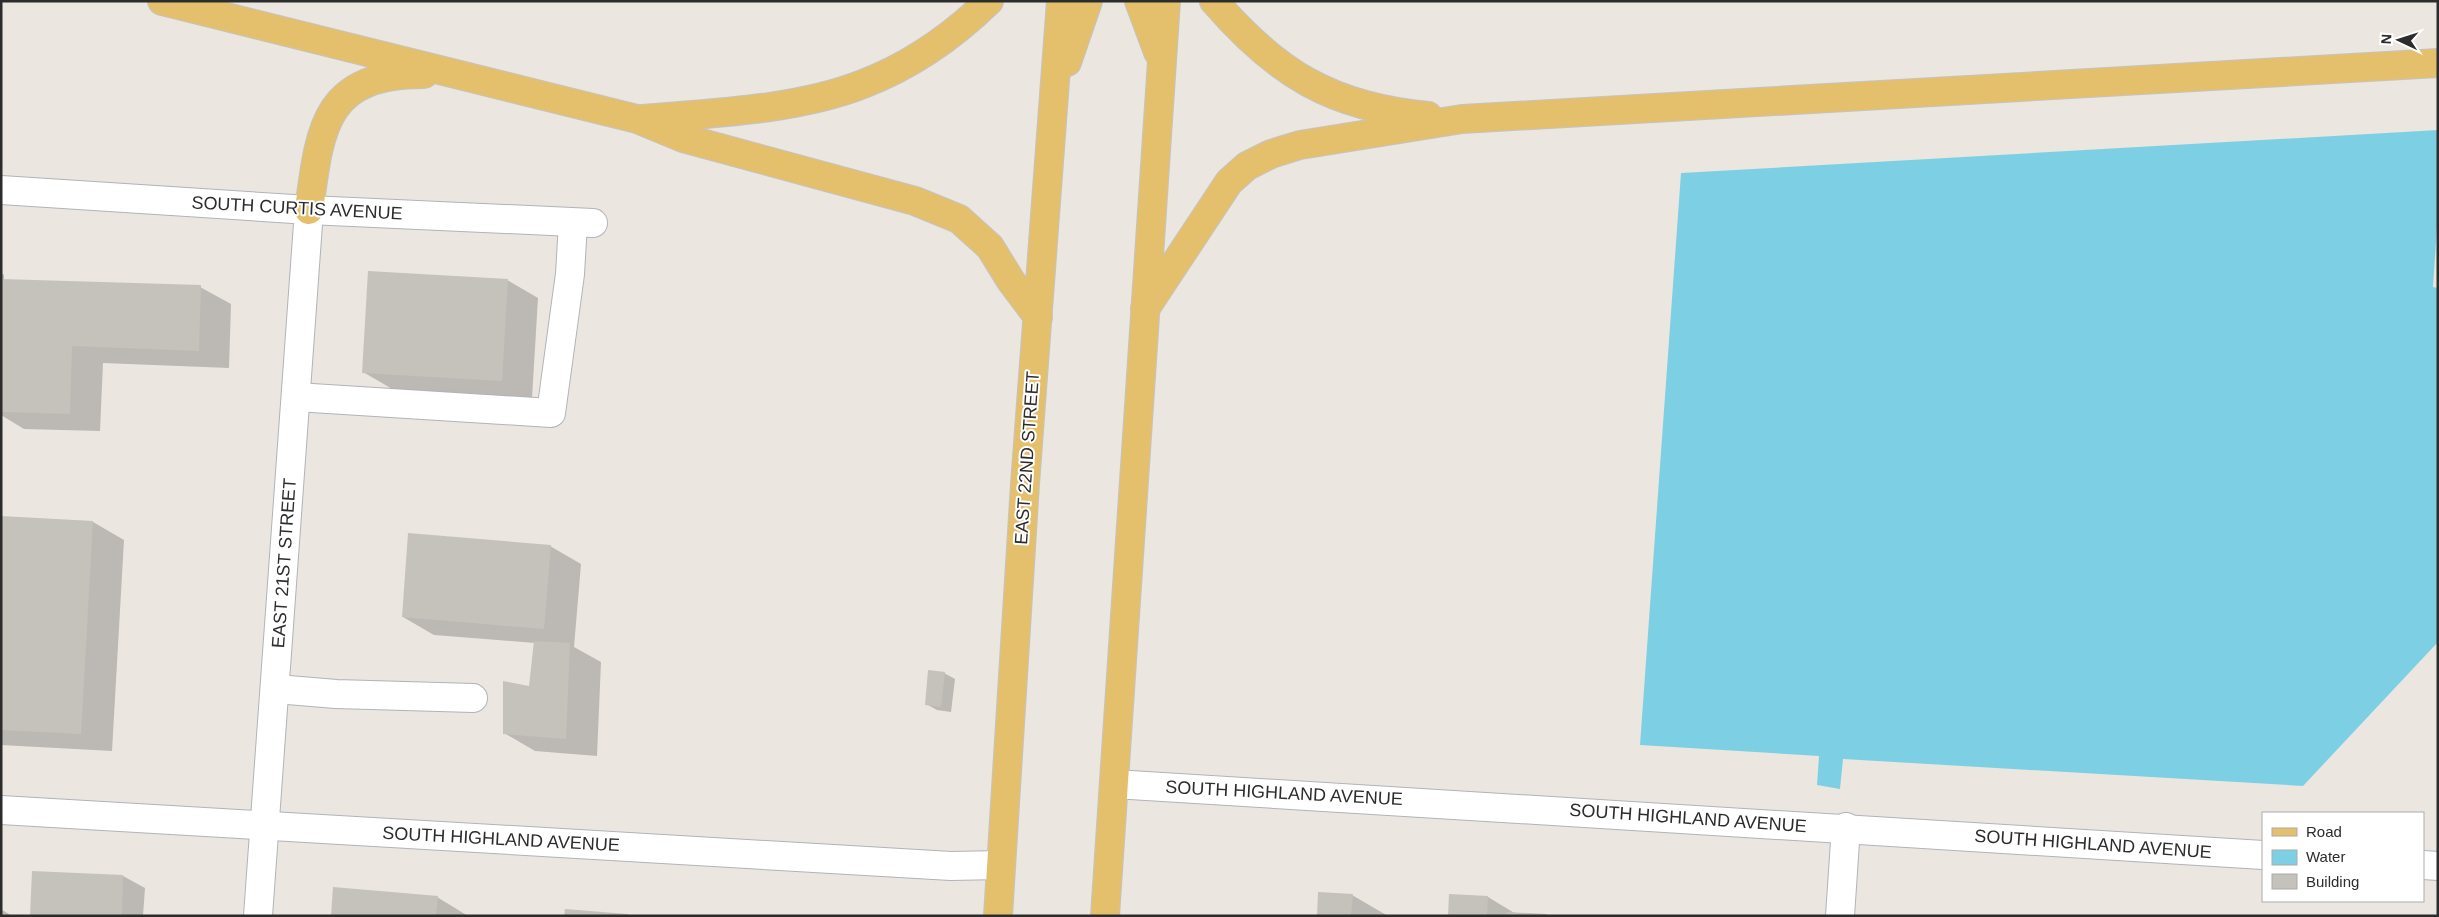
<svg xmlns="http://www.w3.org/2000/svg" width="2439" height="917" font-family="Arial,sans-serif">
<style>
.water{fill:#7dd0e4}
.shadow{fill:#0003}
.building{fill:#c5c1bb}
.lines{fill:none;stroke-linecap:round;stroke-linejoin:round}
.minor-casing{stroke:#b0b3bb;stroke-width:30}
.major-casing{stroke:#c4c4c4;stroke-width:30}
.minor{stroke:#fff;stroke-width:28}
.major{stroke:#e4c06d;stroke-width:28}
.labels{text-anchor:middle;stroke-width:4;stroke-linejoin:round;paint-order:stroke}
.street-label{font-size:18px;fill:#2c2c2c;stroke:#fff}
</style>
<rect width="100%" height="100%" fill="#ece6e0"/>
<polygon class="water" points="2438,130 2438,212 2433,287 2438,288 2438,642 2303,786 1843,759 1840,789 1817,785 1819,756 1640,745 1681,173"/>
<g class="shadow">
<polygon points="1,273 4,275 4,280 200,287 231,304 229,368 103,363 100,431 24,429 1,415"/>
<polygon points="507,280 538,298 532,398 394,390 363,372"/>
<polygon points="1,517 93,522 124,540 112,751 1,745"/>
<polygon points="550,546 581,564 574,647 601,662 597,756 535,751 504,733 530,687 535,643 434,635 403,617"/>
<polygon points="944,673 955,679 951,712 937,710 926,704"/>
<polygon points="33,872 123,876 145,888 143,916 31,916"/>
<polygon points="1352,895 1388,916 1318,916"/>
<polygon points="437,897 468,916 332,916"/>
<polygon points="1488,897 1516,914 1547,916 1449,916"/>
<polygon points="1,910 4,911 12,916 1,916"/>
</g>
<g class="building">
<polygon points="368,271 508,279 502,381 362,373"/>
<polygon points="1,279 201,285 199,351 72,346 70,414 1,412"/>
<polygon points="1,516 93,521 81,734 1,730"/>
<polygon points="408,533 551,545 544,629 402,617"/>
<polygon points="534,641 570,643 566,739 503,734 503,681 529,686"/>
<polygon points="928,670 945,672 941,707 925,705"/>
<polygon points="32,871 123,875 122,916 30,916"/>
<polygon points="333,887 438,896 436,916 331,916"/>
<polygon points="1318,892 1353,894 1351,916 1317,916"/>
<polygon points="1449,894 1488,896 1487,916 1448,916"/>
<polygon points="565,909 628,914 628,916 564,916"/>
<polygon points="1507,912 1547,914 1547,916 1507,916"/>
</g>
<g class="lines">
<g class="minor-casing">
<g id="minor">
<polyline points="1,190 309,210 593,223"/>
<polyline points="296,397 551,413 570,274 573,223"/>
<polyline points="276,689 336,694 473,698"/>
<polyline points="1114,784 2263,855"/>
<polyline points="1,810 951,866 1001,865"/>
<polyline points="2423,865 2438,866"/>
<polyline points="258,916 309,210"/>
<polyline points="1840,916 1846,827"/>
</g>
</g>
<g class="major-casing">
<g id="major">
<polyline points="162,1 637,119 683,138 915,201 959,219 990,247 1011,281 1038,317"/>
<polyline points="1139,1 1158,52"/>
<path d="M1214 1C1277 74 1332 107 1428 116"/>
<polyline points="1067,62 1088,1"/>
<path d="M643 119C713 113 797 110 863 84 910 66 953 36 989 1"/>
<path d="M309 210C320 127 324 74 424 74"/>
<polyline points="1145,309 1229,182 1247,166 1271,154 1300,145 1462,119 2438,63"/>
<polyline points="998,916 1025,484 1061,1"/>
<polyline points="1105,916 1166,1"/>
</g>
</g>
<use href="#minor" class="minor"/>
<use href="#major" class="major"/>
</g>
<g class="labels">
<g class="street-label">
<text transform="translate(297 208) rotate(3)" y="6">SOUTH CURTIS AVENUE</text>
<text transform="translate(1027 458) rotate(-86)" y="6">EAST 22ND STREET</text>
<text transform="translate(284 563) rotate(-86)" y="6">EAST 21ST STREET</text>
<text transform="translate(1284 793) rotate(3)" y="6">SOUTH HIGHLAND AVENUE</text>
<text transform="translate(1688 818) rotate(4)" y="6">SOUTH HIGHLAND AVENUE</text>
<text transform="translate(501 839) rotate(3)" y="6">SOUTH HIGHLAND AVENUE</text>
<text transform="translate(2093 844) rotate(4)" y="6">SOUTH HIGHLAND AVENUE</text>
</g>
</g>
<rect width="2439" height="917" fill="none" stroke="#2c2c2c" stroke-width="5"/>
<rect x="2262" y="812" width="162" height="90" fill="#ffffff" stroke="#ababab"/>
<rect x="2272" y="828" width="25" height="8" fill="#e4c06d" stroke="#ababab"/>
<text x="2306" y="837" font-size="15" fill="#2c2c2c">Road</text>
<rect x="2272" y="850" width="25" height="15" fill="#7dd0e4" stroke="#ababab"/>
<text x="2306" y="862" font-size="15" fill="#2c2c2c">Water</text>
<rect x="2272" y="874" width="25" height="15" fill="#c5c1bb" stroke="#ababab"/>
<text x="2306" y="887" font-size="15" fill="#2c2c2c">Building</text>
<g transform="translate(2399 40) rotate(274)" stroke="#ffffff" stroke-width="4" paint-order="stroke">
<path d="M0-4L9 19L0 12L-9 19Z" fill="#2c2c2c"/>
<text y="-8" font-size="14" font-weight="bold" text-anchor="middle" fill="#2c2c2c">N</text>
</g>
</svg>
